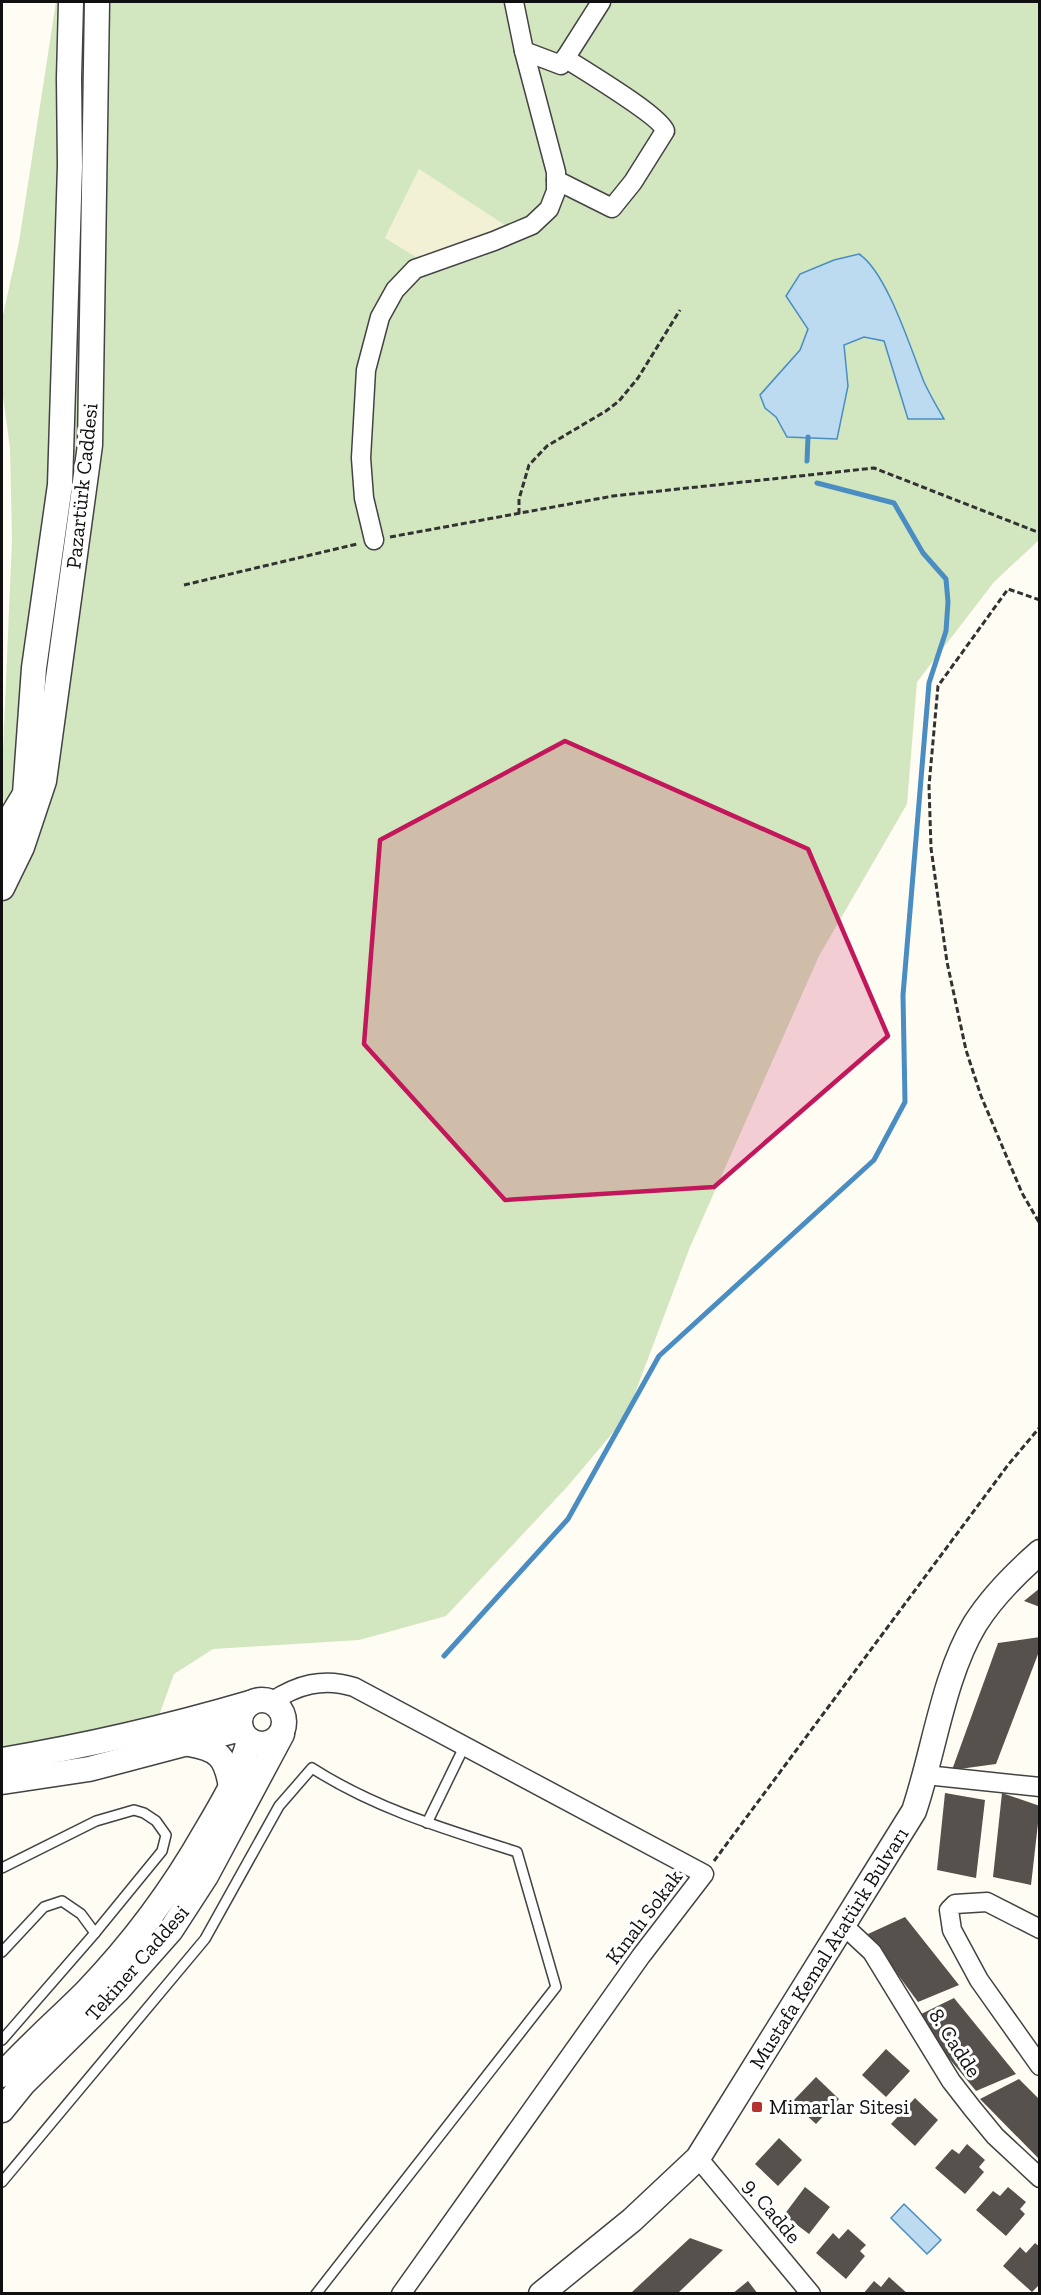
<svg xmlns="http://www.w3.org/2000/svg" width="1041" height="2295" font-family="'Zilla Slab',serif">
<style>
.farmland{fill:#f3f1d5}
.green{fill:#d2e6bf;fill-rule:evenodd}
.water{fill:#bcdbf1;stroke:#498dc2;stroke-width:1.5}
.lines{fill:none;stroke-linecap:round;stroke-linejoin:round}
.stream{stroke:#498dc2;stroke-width:5}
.building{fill:#57514d}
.service-casing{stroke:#434343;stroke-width:12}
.minor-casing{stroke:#434343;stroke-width:21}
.tertiary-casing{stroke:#434343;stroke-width:27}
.path{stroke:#323232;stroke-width:3;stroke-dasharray:6 3;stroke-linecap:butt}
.service{stroke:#fff;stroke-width:9}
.minor{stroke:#fff;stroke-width:18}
.tertiary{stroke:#fff;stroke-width:24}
.marked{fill:#c2185b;fill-opacity:0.2;stroke:#c2185b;stroke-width:4.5;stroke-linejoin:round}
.poi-dot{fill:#b53233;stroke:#fff;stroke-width:2}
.labels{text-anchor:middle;stroke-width:6;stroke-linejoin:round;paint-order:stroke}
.street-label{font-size:21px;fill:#101010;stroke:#fff}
.poi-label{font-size:21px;fill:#101010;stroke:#fff;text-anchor:start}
</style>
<rect width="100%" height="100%" fill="#fefcf3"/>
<polygon class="farmland" points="419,169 514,231 426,263 385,238"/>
<path class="green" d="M56 2H1039V540L994 582 917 682 907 804 819 956 690 1247 626 1417 567 1487 446 1616 359 1640 213 1649 174 1674 149 1743 2 1767V847L9 833 2 790V775L12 540 10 448 2 389V320L19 242ZM419 169 514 231 426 263 385 238Z"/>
<g class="water">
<path d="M859 254C887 272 911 350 924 382 930 395 937 407 944 419H908L884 341 864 337 844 345 848 386 837 439 787 437 776 417 765 408 760 395 800 350 808 329 786 296 800 274 834 260Z"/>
<polygon points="904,2204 941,2240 927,2254 891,2218"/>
</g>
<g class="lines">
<g class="stream">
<polyline points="807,461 808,437"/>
<polyline points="444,1656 568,1519 659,1356 874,1160 905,1102 903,995 929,683 946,631 948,602 946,579 923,553 894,503 817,483"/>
</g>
</g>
<g class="building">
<polygon points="1040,1588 1040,1607 1024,1601"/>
<polygon points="1040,1637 1040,1649 996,1764 952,1770 998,1643"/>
<polygon points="945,1793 985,1800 976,1878 937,1870"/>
<polygon points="1002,1793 1040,1806 1031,1885 993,1877"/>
<polygon points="905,1917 959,1985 918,2002 868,1934"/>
<polygon points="954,1998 1016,2074 976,2091 915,2017"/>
<polygon points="886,2049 910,2071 886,2097 862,2075"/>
<polygon points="816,2077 839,2099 816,2124 792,2102"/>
<polygon points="1019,2079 1040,2100 1040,2160 980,2099"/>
<polygon points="915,2098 938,2120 915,2146 891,2124"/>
<polygon points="779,2138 802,2160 778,2186 755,2164"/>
<polygon points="967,2144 985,2160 979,2167 984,2172 965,2194 935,2168 952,2149 959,2154"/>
<polygon points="805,2187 830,2207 809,2234 784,2215"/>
<polygon points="1008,2187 1026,2202 1020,2209 1025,2214 1006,2236 976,2210 993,2191 1000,2196"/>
<polygon points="848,2229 866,2245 860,2251 865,2256 846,2279 816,2253 833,2233 839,2239"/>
<polygon points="690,2238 723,2250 677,2294 632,2292"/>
<polygon points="1035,2243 1040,2247 1040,2284 1032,2292 1003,2266 1020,2247 1026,2253"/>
<polygon points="889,2277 908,2294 863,2294 874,2281 881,2287"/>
<polygon points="748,2281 758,2294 732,2294"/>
</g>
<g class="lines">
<g class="service-casing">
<g id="service">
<polyline points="427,1823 465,1745"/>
<polyline points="2,1868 96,1821 134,1810 144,1813 156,1821 166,1835 162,1851 95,1933 2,2040"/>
<polyline points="2,1952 44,1907 62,1901 81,1914 95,1933"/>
<path d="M2 2182 205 1939 279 1806 312 1768C376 1809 445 1829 517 1852L556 1987 316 2294"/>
</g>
</g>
<g class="minor-casing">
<g id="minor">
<polyline points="524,51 561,65 601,2"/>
<path d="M556 180 612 208 633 182 665 131C661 116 583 70 565 58"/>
<polyline points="374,540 364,498 361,458 366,370 380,317 395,290 415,269 494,241 532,225 549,209 556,191 556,172 524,51 514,2"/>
<path d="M271 1702C297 1685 323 1677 354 1687L704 1874 641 1956 401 2294"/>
<polyline points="926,1775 1040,1787"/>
<polyline points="843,1925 872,1952 951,2081 972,2108 995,2136 1040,2178"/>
<polyline points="1040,1929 987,1902 955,1904 949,1910 952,1930 979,1980 1040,2066"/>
<polyline points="698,2158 811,2294"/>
</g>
</g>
<g class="tertiary-casing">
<g id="tertiary">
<polyline points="2,847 9,833 14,812 25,794 34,668 60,485 70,166 69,78 71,2"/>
<polyline points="2,888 22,847 44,781 90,445 97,2"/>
<circle cx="262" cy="1722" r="22"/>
<path d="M189 1744C219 1749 226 1757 231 1787"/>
<path d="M2 1760C86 1746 168 1727 250 1703"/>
<polyline points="2,1782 89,1769 241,1729"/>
<path d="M2 2075C28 2046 58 2020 86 1992 134 1942 172 1891 206 1831 223 1802 240 1774 249 1741"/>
<polyline points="2,2110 23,2084 117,1991 171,1930 206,1876 282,1734"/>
<path d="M541 2294 632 2220 698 2158 914 1811C934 1752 943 1677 975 1624 992 1597 1016 1573 1040 1552"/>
</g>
</g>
<g class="path">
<polyline points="519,514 519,499 529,465 547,446 606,411 619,401 638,378 680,310"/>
<polyline points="390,537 613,496 874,468 1040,533"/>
<polyline points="184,585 357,544"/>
<polyline points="1040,600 1008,589 938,686 929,786 931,848 947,962 966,1050 981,1096 1022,1193 1040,1224"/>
<polyline points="714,1861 1008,1465 1040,1427"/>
</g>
<use href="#service" class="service"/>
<use href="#minor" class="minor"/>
<use href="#tertiary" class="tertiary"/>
</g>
<path class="marked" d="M565 741 808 849 888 1036 714 1187 505 1200 364 1044 380 840Z"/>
<rect class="poi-dot" x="751" y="2101" width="12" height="12" rx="3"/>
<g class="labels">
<g class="street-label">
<text transform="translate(82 486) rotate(-84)" y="7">Pazartürk Caddesi</text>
<text transform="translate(644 1917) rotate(-53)" y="7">Kınalı Sokak</text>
<text transform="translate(829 1948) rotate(-58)" y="7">Mustafa Kemal Atatürk Bulvarı</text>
<text transform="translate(137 1963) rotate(-49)" y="7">Tekiner Caddesi</text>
<text transform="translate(955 2043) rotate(57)" y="7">8. Cadde</text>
<text transform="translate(772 2211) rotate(50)" y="7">9. Cadde</text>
</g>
<g class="poi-label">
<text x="769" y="2114">Mimarlar Sitesi</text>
</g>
</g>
<rect width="1041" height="2295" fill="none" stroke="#101010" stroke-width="6"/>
</svg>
